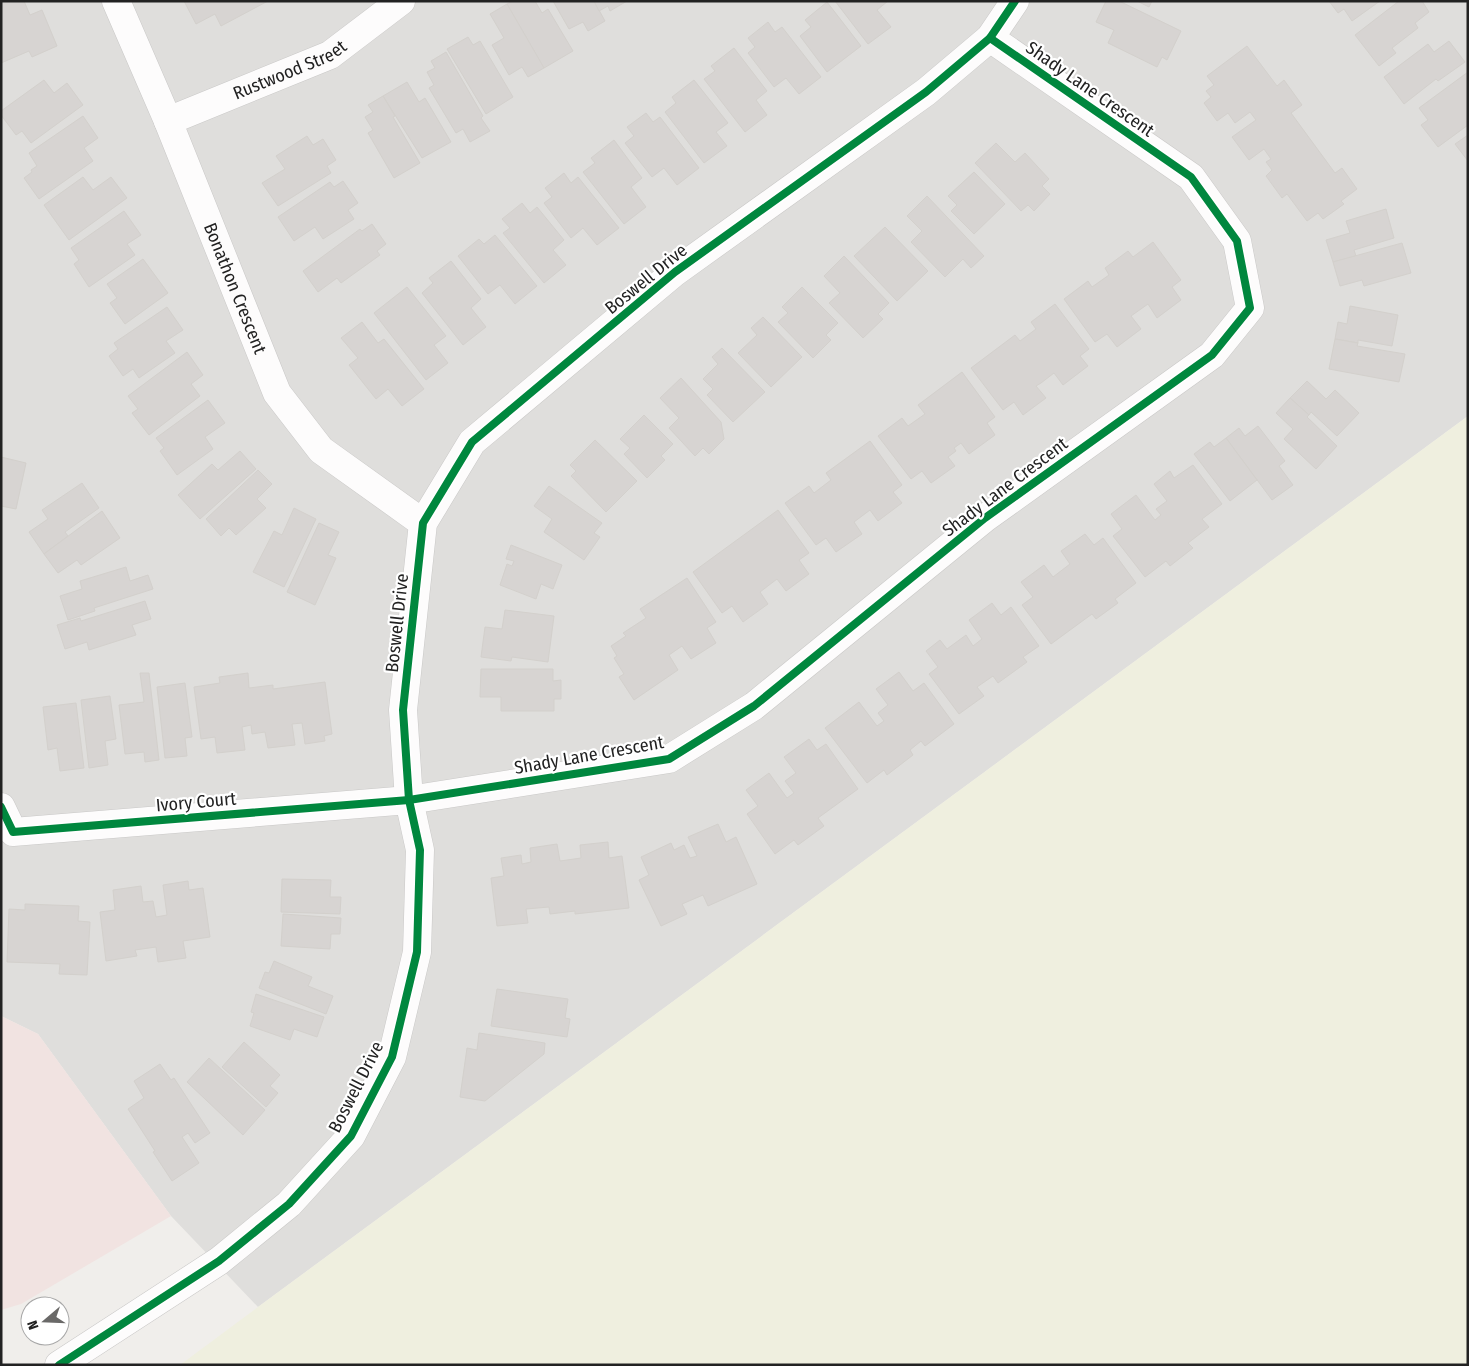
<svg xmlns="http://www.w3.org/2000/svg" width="1469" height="1366" font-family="'Fira Sans Condensed',sans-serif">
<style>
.residential{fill:#dfdedc}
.commercial{fill:#f1e3e1}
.farmland{fill:#efefdf}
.building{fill:#d7d4d2;stroke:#d3d0cc}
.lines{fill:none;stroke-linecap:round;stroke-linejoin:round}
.street-casing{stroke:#c9c8c7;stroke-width:29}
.street{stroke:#fdfcfc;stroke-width:28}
.cycleway-casing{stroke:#fff;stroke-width:11}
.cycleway{stroke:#00873e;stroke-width:8}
.labels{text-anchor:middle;stroke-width:4.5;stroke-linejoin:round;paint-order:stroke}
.street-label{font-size:18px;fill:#222;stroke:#fff}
</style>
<rect width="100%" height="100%" fill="#f0eeeb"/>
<polygon class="residential" points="1,1 1468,1 1468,416 258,1307 171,1216 38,1034 1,1016"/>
<polygon class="commercial" points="1,1016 38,1034 171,1216 21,1304 1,1310"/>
<polygon class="farmland" points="1468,416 1468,1365 180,1365 258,1307"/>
<g class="building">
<polygon points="1,1 24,1 30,15 42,10 57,46 32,57 29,51 1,63"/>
<polygon points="184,1 268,1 221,26 215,14 196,24"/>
<polygon points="513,1 535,1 542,13 548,9 573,51 544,68 507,4"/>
<polygon points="553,1 594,1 605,21 588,31 583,22 569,29"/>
<polygon points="594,1 627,1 610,11 608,6 599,11"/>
<polygon points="835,1 888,1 877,10 891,27 868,44"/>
<polygon points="1106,1 1119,1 1181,31 1167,60 1162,57 1157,67 1108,43 1114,30 1096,22"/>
<polygon points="1137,1 1152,1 1149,7"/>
<polygon points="1329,1 1380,1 1352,21 1344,9 1338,13"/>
<polygon points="1399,1 1422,1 1429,12 1415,23 1418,28 1392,48 1396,53 1379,66 1355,35"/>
<polygon points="827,2 861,46 827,72 800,36 811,27 805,20"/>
<polygon points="507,4 544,68 528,77 522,67 509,75 492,45 504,38 490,14"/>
<polygon points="768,22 775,32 782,27 821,77 799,94 786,78 774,87 748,53 755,47 748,38"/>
<polygon points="468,37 473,45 480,41 513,97 486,114 447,49"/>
<polygon points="1449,41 1465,62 1438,81 1436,79 1404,104 1384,77 1428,44 1434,52"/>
<polygon points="1247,46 1277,86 1284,80 1302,105 1291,113 1335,173 1342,168 1357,189 1341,201 1344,204 1323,219 1318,213 1307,221 1287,194 1282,198 1266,176 1272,170 1266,162 1271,159 1264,149 1249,160 1232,137 1256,120 1250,112 1235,123 1228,113 1217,121 1204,103 1211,97 1206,91 1214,85 1207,76"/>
<polygon points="734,48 767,91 756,100 767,115 745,132 704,79 715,71 711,66"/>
<polygon points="446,52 483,116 481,118 490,131 470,142 463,129 456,133 429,88 434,85 427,72 435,68 431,61"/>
<polygon points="1468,72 1468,125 1438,147 1421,125 1428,120 1419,108"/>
<polygon points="44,80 54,93 67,83 83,105 31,143 22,131 16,135 1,115 1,111"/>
<polygon points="694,80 728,123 716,132 727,146 704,163 665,112 676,103 672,97"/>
<polygon points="407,82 419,102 425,98 451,142 422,158 383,96"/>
<polygon points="383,96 395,116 393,117 420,163 394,178 368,133 373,130 365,117 373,112 368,105"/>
<polygon points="646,113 653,122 660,117 699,168 677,185 664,168 652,177 625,143 634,136 627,127"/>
<polygon points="83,116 98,138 84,148 93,161 39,199 24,178 32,172 31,170 37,166 29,153"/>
<polygon points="1468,135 1468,161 1455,144"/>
<polygon points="307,136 313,145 323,139 336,160 327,166 331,173 278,206 262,183 285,169 276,156"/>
<polygon points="614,140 642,178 631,187 646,207 624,224 583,172 595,163 591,158"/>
<polygon points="996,143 1015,162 1025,153 1049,179 1042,186 1050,194 1034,211 1028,205 1021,211 975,163"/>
<polygon points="974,172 1005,204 974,234 951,211 957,205 948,196"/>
<polygon points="564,173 571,183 578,177 619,228 597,245 583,228 571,238 544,203 552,197 545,188"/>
<polygon points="83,177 93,190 111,177 127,198 69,240 44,205"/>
<polygon points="343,181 358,203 348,210 354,219 323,239 315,227 294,241 278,217 330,182 334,187"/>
<polygon points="927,196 984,256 971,268 963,259 945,277 911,242 922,231 907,216"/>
<polygon points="522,203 530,213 537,207 564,240 553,250 566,265 544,283 503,233 510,228 502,219"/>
<polygon points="1386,209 1394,238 1354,250 1356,256 1333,262 1326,240 1350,233 1346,221"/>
<polygon points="124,211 141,235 127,244 135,255 89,287 74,264 79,260 71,248"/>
<polygon points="372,224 386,244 377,251 380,255 341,283 337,278 318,292 303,271 360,229 362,231"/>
<polygon points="885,227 928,271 897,301 854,256"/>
<polygon points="495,235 537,286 515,304 500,285 488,294 458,256 479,239 484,244"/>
<polygon points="1153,242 1181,280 1172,287 1181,300 1157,318 1148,304 1131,316 1141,329 1117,347 1107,334 1095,342 1064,299 1088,281 1092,287 1109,275 1105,268 1128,251 1133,257"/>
<polygon points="1402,243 1411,273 1364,286 1362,280 1340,286 1333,262"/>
<polygon points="844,256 889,303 878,314 883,319 863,338 829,303 840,293 824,276"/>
<polygon points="143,259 168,293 125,324 110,303 117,298 107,284"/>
<polygon points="451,261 481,299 471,308 486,327 463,345 422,293 433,283 429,278"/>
<polygon points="407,287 446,336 434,345 448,363 426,380 374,313"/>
<polygon points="802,287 838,323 826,335 831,340 813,358 778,322 788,313 782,307"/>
<polygon points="1055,304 1089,349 1080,356 1088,366 1063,385 1054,373 1041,383 1036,386 1046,398 1023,415 1014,402 1003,410 971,368 1015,335 1020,341 1036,329 1031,322"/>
<polygon points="1350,306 1398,315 1392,346 1358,340 1358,343 1335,339 1338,322 1347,324"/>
<polygon points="167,307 183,330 166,341 175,353 139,378 133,369 123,376 109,356 118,349 114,343"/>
<polygon points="763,317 802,357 771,387 738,353 757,335 751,328"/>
<polygon points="362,322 378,343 384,339 424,389 402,406 388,389 376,399 349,365 358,358 341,338"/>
<polygon points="1335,339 1358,343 1357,346 1405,354 1399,382 1329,369"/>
<polygon points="722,348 765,392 733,422 707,395 713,389 703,379 718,364 712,357"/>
<polygon points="187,352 203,375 191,384 200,396 149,435 132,413 138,409 128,396"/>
<polygon points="962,372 995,417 987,423 995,435 969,454 961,443 954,448 956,451 948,457 955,466 931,483 922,471 911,479 878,436 902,418 908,426 925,414 918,405"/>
<polygon points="681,378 721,422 724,439 709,454 703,448 695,456 669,428 679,418 660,398"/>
<polygon points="1307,381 1326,399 1335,390 1359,413 1337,436 1311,412 1309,415 1290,398"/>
<polygon points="1290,398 1309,415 1307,417 1337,446 1316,469 1284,439 1293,429 1276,413"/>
<polygon points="208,400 225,423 205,437 213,449 177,475 160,451 164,448 156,438"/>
<polygon points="644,415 673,444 661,456 665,460 647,478 624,454 630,448 620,439"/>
<polygon points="1258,426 1285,461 1279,466 1293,485 1272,500 1226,438 1239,428 1245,436"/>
<polygon points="1226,438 1257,480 1230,501 1194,454 1210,442 1214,447"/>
<polygon points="595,440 637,481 606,512 571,476 576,471 570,465"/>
<polygon points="870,441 902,485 893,492 902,503 878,521 870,510 854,522 862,534 836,552 826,538 816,545 785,503 809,486 814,493 831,480 826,473"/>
<polygon points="240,451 256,469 200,519 178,495 212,464 218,470"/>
<polygon points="1,457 26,463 16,509 1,506"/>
<polygon points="1193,465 1222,504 1202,519 1209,527 1188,543 1193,548 1170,566 1166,561 1145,577 1113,536 1122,529 1111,514 1136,495 1155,520 1161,515 1156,509 1167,501 1154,484 1170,471 1174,478"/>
<polygon points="258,470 272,484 257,499 266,508 236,535 229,528 221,536 206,519"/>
<polygon points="82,483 99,508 65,532 68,536 44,554 29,532 48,519 42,510"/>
<polygon points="549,486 602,523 594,533 600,537 584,560 544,532 552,519 534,506"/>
<polygon points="294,508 316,519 284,587 253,572 274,531 282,535"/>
<polygon points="778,510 809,553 799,560 809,574 786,591 777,579 760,592 768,604 743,622 732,606 722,613 693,572"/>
<polygon points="102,511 120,538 81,565 77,560 58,573 44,554"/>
<polygon points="319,523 339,532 328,555 336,558 315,605 287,592"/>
<polygon points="1085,534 1094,545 1103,538 1136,583 1115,599 1118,603 1096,619 1092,614 1051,644 1022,605 1033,597 1021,582 1044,565 1053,577 1070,564 1061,551"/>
<polygon points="511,545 562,565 553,589 541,584 536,599 500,585 507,564 512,566 514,561 506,559"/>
<polygon points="126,567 130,581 148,575 153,589 94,608 95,611 68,620 60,596 82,589 80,581"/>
<polygon points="687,578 716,622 707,628 716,643 691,659 682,646 669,655 678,670 634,700 619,677 624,674 614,658 617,656 611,646 626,636 623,633 646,618 640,609"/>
<polygon points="145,601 151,619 132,625 136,635 89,650 87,642 65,649 57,625 80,618 81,621"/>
<polygon points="992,603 1001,615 1011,607 1039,646 1023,657 1027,662 998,683 993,676 977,687 984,696 959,714 929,674 938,667 926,651 940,640 947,649 966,635 973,646 982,639 969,620"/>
<polygon points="505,610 554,616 548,662 512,657 511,661 481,657 485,627 502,629"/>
<polygon points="481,669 553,669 553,681 561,680 561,699 554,699 554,711 501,711 501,697 480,697"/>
<polygon points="899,672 913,691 924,683 954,724 925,746 921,741 910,750 913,755 887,775 884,770 867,783 825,728 859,702 877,726 884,721 878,713 888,705 876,689"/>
<polygon points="140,673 149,673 159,760 145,762 144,752 125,754 119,705 144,702"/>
<polygon points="248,673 249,688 273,685 273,689 325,682 332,734 324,736 325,741 305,744 302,723 292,724 295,745 268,748 265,732 252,734 251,725 242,727 245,750 217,753 215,737 201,739 194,687 220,683 219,677"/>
<polygon points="185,683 192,737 185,738 187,756 165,758 157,687"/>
<polygon points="110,696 116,739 105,741 108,765 89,768 81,700"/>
<polygon points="76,703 84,768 60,771 57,748 48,750 43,707"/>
<polygon points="809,739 817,750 826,744 858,789 818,818 824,826 798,845 794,840 775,854 747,814 758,806 746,790 769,773 787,798 794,793 785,781 796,773 784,757"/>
<polygon points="718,824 726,842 736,837 757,884 708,906 703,895 682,904 687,914 661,926 639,880 649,875 641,857 671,843 674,850 684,845 690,858 697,856 688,837"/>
<polygon points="608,842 609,858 622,856 629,908 575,914 575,911 550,914 549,907 526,909 528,923 497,926 491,878 504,876 501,858 521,855 522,864 531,862 530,848 557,844 560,861 581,858 580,845"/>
<polygon points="282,879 331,880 330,897 341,897 340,914 281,912"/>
<polygon points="188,881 189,890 203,888 210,937 183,941 186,958 158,962 156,947 135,950 137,956 106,961 100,912 115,910 113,890 141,886 143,902 153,901 156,917 167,915 163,885"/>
<polygon points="25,904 79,906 78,921 90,922 87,975 59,974 60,964 7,962 9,909 25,910"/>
<polygon points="283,914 341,918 340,934 331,934 330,949 281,946"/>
<polygon points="274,961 312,977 308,986 333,996 326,1014 259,988 265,972 269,973"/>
<polygon points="497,989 568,999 565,1018 570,1019 567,1037 491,1026"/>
<polygon points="256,994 324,1017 317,1037 294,1029 290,1040 250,1026 254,1013 251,1012"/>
<polygon points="479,1033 545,1043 544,1054 485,1101 460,1097 467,1048 477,1050"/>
<polygon points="244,1042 280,1075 270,1086 278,1093 266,1107 222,1067"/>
<polygon points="209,1058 265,1110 243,1135 187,1082"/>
<polygon points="160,1064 171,1080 174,1078 210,1133 195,1143 188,1133 182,1137 199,1163 172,1181 153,1152 155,1151 128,1109 144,1098 134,1081"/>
</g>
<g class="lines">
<g class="street-casing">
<g id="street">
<path id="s1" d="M116 1 168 121 277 393 321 450 423 523"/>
<path id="s2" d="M168 121 330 55 401 1"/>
<polyline points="1,807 13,832 409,800 669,759 754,706 985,518 1212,355 1250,308 1237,241 1191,177 990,38"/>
<polyline points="59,1365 219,1261 289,1204 351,1136 392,1057 417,952 420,850 409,800 403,710 423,523 472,442 675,272 926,92 990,38 1015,1"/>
</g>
</g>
<use href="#street" class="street"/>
<g class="cycleway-casing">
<g id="cycleway">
<polyline points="1,807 13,832 409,800 669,759 754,706 985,518 1212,355 1250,308 1237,241 1191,177 990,38"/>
<polyline points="59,1365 219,1261 289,1204 351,1136 392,1057 417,952 420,850 409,800 403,710 423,523 472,442 675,272 926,92 990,38 1015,1"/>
</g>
</g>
<use href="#cycleway" class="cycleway"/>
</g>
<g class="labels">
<g class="street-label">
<text dy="6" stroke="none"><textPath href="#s2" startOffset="132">Rustwood Street</textPath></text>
<text transform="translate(1090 89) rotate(35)" y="6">Shady Lane Crescent</text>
<text transform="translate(646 279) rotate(-39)" y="6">Boswell Drive</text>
<text dy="6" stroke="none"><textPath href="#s1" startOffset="311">Bonathon Crescent</textPath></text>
<text transform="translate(1005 487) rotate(-37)" y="6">Shady Lane Crescent</text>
<text transform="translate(397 623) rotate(-84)" y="6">Boswell Drive</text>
<text transform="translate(589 755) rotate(-10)" y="6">Shady Lane Crescent</text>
<text transform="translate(196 802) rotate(-5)" y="6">Ivory Court</text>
<text transform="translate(356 1087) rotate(-63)" y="6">Boswell Drive</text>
</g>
</g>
<rect width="1469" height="1366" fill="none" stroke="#222222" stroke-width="5"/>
<g transform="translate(45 1321) rotate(251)"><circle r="24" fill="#ffffff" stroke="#a7a7a7"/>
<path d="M0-4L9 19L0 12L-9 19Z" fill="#6a6968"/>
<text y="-8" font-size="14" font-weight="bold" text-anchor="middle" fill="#222222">N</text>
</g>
</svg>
